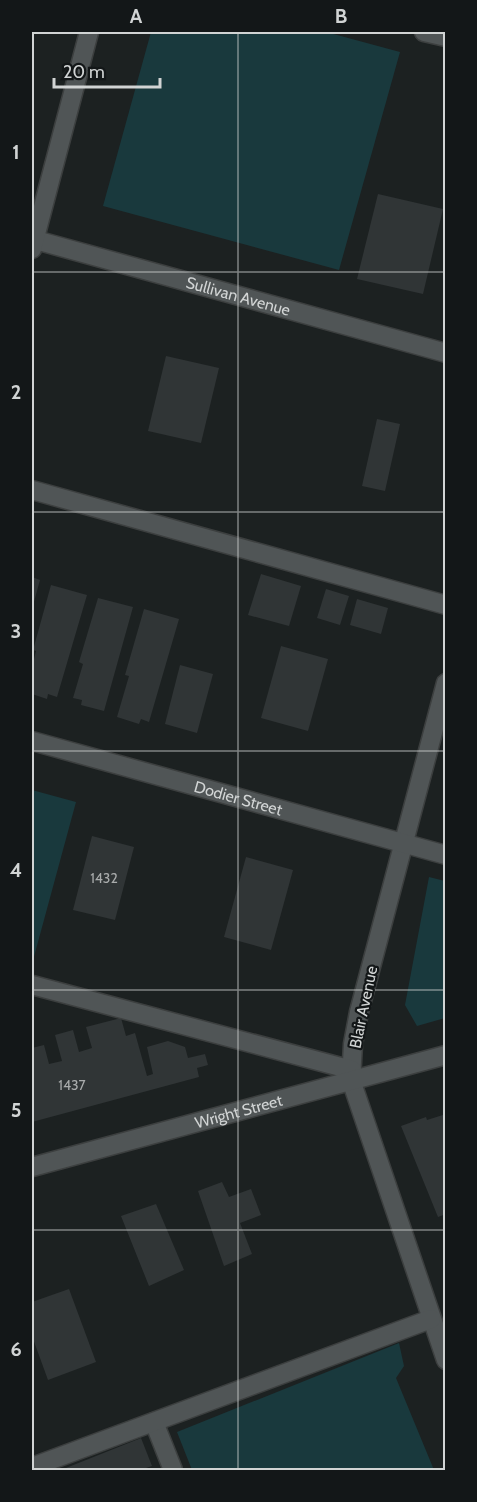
<svg xmlns="http://www.w3.org/2000/svg" width="477" height="1502" font-family="Cabin,sans-serif">
<style>
.green{fill:#19393d}
.building{fill:#303536}
.lines{fill:none;stroke-linecap:round;stroke-linejoin:round}
.minor-casing{stroke:#3c3f3f;stroke-width:21}
.minor{stroke:#505556;stroke-width:18}
.grid{fill:none;stroke:#d1d4d4;stroke-width:1.5;stroke-opacity:0.55}
.labels{text-anchor:middle;stroke-width:4.5;stroke-linejoin:round;paint-order:stroke}
.number-label{font-size:14px;fill:#a9acac}
.street-label{font-size:16px;fill:#d1d4d4;stroke:#131718}
.neatline{fill:none;stroke:#d1d4d4;stroke-width:2}
.grid-label{font-size:20px;text-anchor:middle;font-weight:bold;fill:#d1d4d4}
</style>
<rect width="100%" height="100%" fill="#1c2121"/>
<g class="green">
<polygon points="151,32 326,32 400,52 339,270 103,206"/>
<polygon points="32,790 76,802 32,964"/>
<polygon points="429,877 445,881 445,1018 417,1026 405,1005"/>
<polygon points="399,1343 404,1366 396,1378 434,1470 192,1470 177,1432"/>
</g>
<g class="building">
<polygon points="378,194 443,209 423,294 357,279"/>
<polygon points="166,356 219,368 201,443 148,431"/>
<polygon points="377,419 400,424 385,491 362,486"/>
<polygon points="261,574 301,586 289,626 248,615"/>
<polygon points="32,577 40,580 32,609"/>
<polygon points="51,585 87,595 57,697 48,694 47,699 32,694 32,667 36,651 33,650"/>
<polygon points="326,589 349,596 340,625 317,618"/>
<polygon points="98,598 133,607 104,711 81,705 82,700 73,698 83,664 79,662"/>
<polygon points="357,599 388,608 381,634 350,625"/>
<polygon points="144,609 179,619 149,722 141,719 139,724 117,717 129,676 125,675"/>
<polygon points="281,646 328,659 308,731 261,718"/>
<polygon points="180,665 213,674 197,733 165,724"/>
<polygon points="92,836 134,847 115,920 73,910"/>
<polygon points="246,857 293,870 271,950 224,937"/>
<polygon points="121,1018 126,1036 135,1033 147,1076 153,1074 147,1047 168,1041 185,1047 188,1058 205,1054 208,1065 197,1068 199,1077 32,1122 32,1048 44,1045 49,1064 62,1061 55,1035 73,1030 79,1052 92,1048 86,1027"/>
<polygon points="446,1114 446,1214 438,1217 401,1126 426,1117 427,1120"/>
<polygon points="222,1182 229,1197 251,1189 261,1215 240,1223 252,1254 224,1266 198,1191"/>
<polygon points="156,1204 184,1270 149,1286 121,1216"/>
<polygon points="69,1289 96,1362 48,1380 32,1336 32,1302"/>
<polygon points="141,1438 152,1466 140,1470 61,1470"/>
</g>
<g class="lines">
<g class="minor-casing">
<g id="minor">
<polyline points="424,32 446,37"/>
<path id="s1" d="M32 239 446 353"/>
<polyline points="32,249 89,32"/>
<polyline points="32,490 446,605"/>
<polyline points="446,683 359,1012 353,1044 351,1080 446,1360"/>
<path id="s2" d="M32 741 446 855"/>
<polyline points="32,985 352,1070"/>
<path id="s3" d="M32 1167 446 1055"/>
<polyline points="154,1422 173,1470"/>
<polyline points="32,1467 431,1319"/>
</g>
</g>
<use href="#minor" class="minor"/>
</g>
<path class="grid" d="M238 32V1470M32 272H446M32 512H446M32 751H446M32 990H446M32 1230H446"/>
<g class="labels">
<g class="number-label">
<text x="104" y="883">1432</text>
<text x="72" y="1090">1437</text>
</g>
<g class="street-label">
<text dy="6" stroke="none"><textPath href="#s1" startOffset="214">Sullivan Avenue</textPath></text>
<text dy="6" stroke="none"><textPath href="#s2" startOffset="214">Dodier Street</textPath></text>
<text transform="translate(363 1007) rotate(-78)" y="6">Blair Avenue</text>
<text dy="6" stroke="none"><textPath href="#s3" startOffset="214">Wright Street</textPath></text>
</g>
</g>
<rect width="477" height="1502" fill="none" stroke="#131718" stroke-width="66"/>
<path d="M54 78v9h106v-9" fill="none" stroke="#d1d4d4" stroke-width="3"/>
<text x="63" y="78" font-size="18" fill="#d1d4d4" stroke="#131718" stroke-width="4.5" paint-order="stroke">20 m</text>
<rect x="33" y="33" width="411" height="1436" class="neatline"/>
<g class="grid-label">
<text x="136" y="23">A</text>
<text x="341" y="23">B</text>
<text x="16" y="159">1</text>
<text x="16" y="399">2</text>
<text x="16" y="638">3</text>
<text x="16" y="877">4</text>
<text x="16" y="1117">5</text>
<text x="16" y="1356">6</text>
</g>
</svg>
